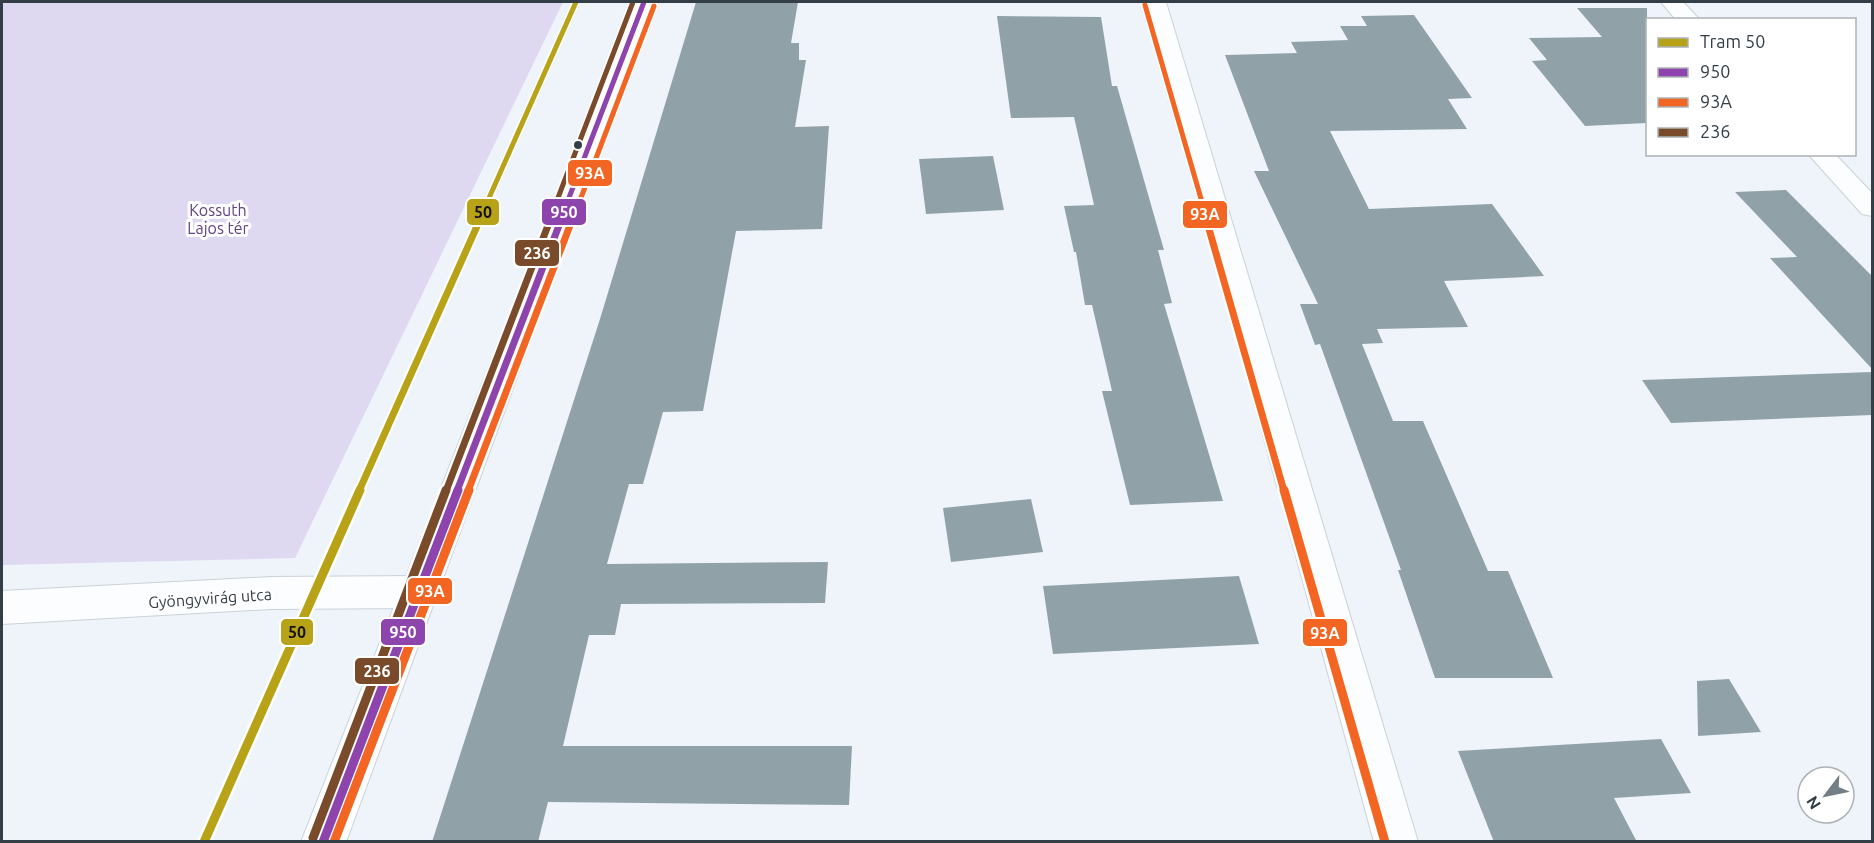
<svg xmlns="http://www.w3.org/2000/svg" width="1874" height="843" font-family="Ubuntu,sans-serif">
<style>
.green{fill:#ded8f1}
.building{fill:#90a2a8}
.lines{fill:none;stroke-linecap:round;stroke-linejoin:round}
.minor-casing{stroke:#cad2d8;stroke-width:2}
.secondary-casing{stroke:#cad2d8;stroke-width:2}
.minor{fill:#fcfdfe;fill-rule:evenodd}
.secondary{fill:#fcfdfe;fill-rule:evenodd}
.bus-1-far2-casing{stroke:#fff;stroke-width:8}
.bus-1-far1-casing{stroke:#fff;stroke-width:11}
.bus-1-casing{stroke:#fff;stroke-width:14}
.bus-2-far2-casing{stroke:#fff;stroke-width:8}
.bus-2-far1-casing{stroke:#fff;stroke-width:11}
.bus-2-casing{stroke:#fff;stroke-width:14}
.bus-3-far2-casing{stroke:#fff;stroke-width:8}
.bus-3-far1-casing{stroke:#fff;stroke-width:11}
.bus-3-casing{stroke:#fff;stroke-width:14}
.bus-1-far2{stroke:#8e44ad;stroke-width:5}
.bus-1-far1{stroke:#8e44ad;stroke-width:7}
.bus-1{stroke:#8e44ad;stroke-width:9}
.bus-2-far2{stroke:#f26522;stroke-width:5}
.bus-2-far1{stroke:#f26522;stroke-width:7}
.bus-2{stroke:#f26522;stroke-width:9}
.bus-3-far2{stroke:#7a4b2a;stroke-width:5}
.bus-3-far1{stroke:#7a4b2a;stroke-width:7}
.bus-3{stroke:#7a4b2a;stroke-width:9}
.tram-1-far2-casing{stroke:#fff;stroke-width:8}
.tram-1-far1-casing{stroke:#fff;stroke-width:11}
.tram-1-casing{stroke:#fff;stroke-width:14}
.tram-1-far2{stroke:#b8a218;stroke-width:5}
.tram-1-far1{stroke:#b8a218;stroke-width:7}
.tram-1{stroke:#b8a218;stroke-width:9}
.bus-dot{fill:#333e46;stroke:#fff;stroke-width:2}
.labels{text-anchor:middle;stroke-width:6;stroke-linejoin:round;paint-order:stroke}
.park-label{font-size:16px;fill:#614485;stroke:#fff}
.street-label{font-size:16px;fill:#333e46;stroke:#fff}
.line-badge{stroke:#fff;stroke-width:2}
.badge-label{font-size:16px;text-anchor:middle;font-weight:bold;fill:#fff}
.pale-badge-label{font-size:16px;text-anchor:middle;font-weight:bold;fill:#111}
</style>
<rect width="100%" height="100%" fill="#eef4fa"/>
<polygon class="green" points="2,2 563,2 295,558 2,565"/>
<g class="building">
<polygon points="696,2 798,2 791,43 799,43 799,60 806,60 795,127 829,126 822,229 736,231 703,411 663,412 643,484 629,484 607,564 828,562 825,603 621,604 615,635 589,635 563,746 852,746 849,805 548,802 538,842 432,842 600,319"/>
<polygon points="1577,8 1647,8 1647,123 1585,126 1532,61 1547,60 1529,38 1602,37"/>
<polygon points="1414,15 1472,98 1448,99 1467,129 1330,131 1369,209 1492,204 1544,276 1444,281 1468,327 1377,329 1383,343 1362,344 1393,421 1423,421 1488,571 1508,571 1553,678 1435,678 1398,570 1401,570 1320,344 1315,345 1300,304 1318,304 1254,171 1269,171 1225,55 1297,53 1291,42 1348,40 1340,26 1367,26 1361,16"/>
<polygon points="997,16 1101,17 1112,86 1117,86 1164,250 1158,250 1172,303 1164,304 1223,501 1130,505 1102,391 1112,391 1092,305 1085,305 1076,252 1074,252 1064,206 1094,205 1074,117 1011,118"/>
<polygon points="993,156 1004,210 926,214 919,159"/>
<polygon points="1786,190 1872,276 1872,369 1770,258 1797,257 1735,192"/>
<polygon points="1872,372 1872,415 1671,423 1642,380"/>
<polygon points="1031,499 1043,552 951,562 943,508"/>
<polygon points="1239,576 1259,644 1053,654 1043,586"/>
<polygon points="1729,679 1761,732 1698,736 1697,681"/>
<polygon points="1661,739 1691,793 1614,798 1637,842 1494,842 1458,751"/>
</g>
<g class="lines">
<g class="minor-casing">
<g id="minor">
<polygon points="1145,2 1166,2 1418,842 1374,842"/>
<polygon points="1661,2 1683,2 1700,20 1676,20"/>
<polygon points="1808,154 1835,154 1872,193 1872,216 1862,214"/>
<polygon points="418,576 431,580 437,592 431,604 418,608 271,609 2,624 2,591 271,577"/>
</g>
</g>
<g class="secondary-casing">
<polygon id="secondary" points="633,2 655,2 346,842 301,842"/>
</g>
<use href="#minor" class="minor"/>
<use href="#secondary" class="secondary"/>
<g class="bus-1-far2-casing">
<polyline id="bus-1-far2" points="562,216 644,2"/>
</g>
<g class="bus-1-far1-casing">
<polyline id="bus-1-far1" points="457,491 563,215"/>
</g>
<g class="bus-1-casing">
<polyline id="bus-1" points="323,842 458,490"/>
</g>
<g class="bus-2-far2-casing">
<g id="bus-2-far2">
<polyline points="1145,5 1206,216"/>
<polyline points="574,216 654,6"/>
</g>
</g>
<g class="bus-2-far1-casing">
<g id="bus-2-far1">
<polyline points="1205,215 1284,491"/>
<polyline points="468,491 574,215"/>
</g>
</g>
<g class="bus-2-casing">
<g id="bus-2">
<polyline points="1284,490 1385,842"/>
<polyline points="334,842 469,490"/>
</g>
</g>
<g class="bus-3-far2-casing">
<polyline id="bus-3-far2" points="551,216 633,2"/>
</g>
<g class="bus-3-far1-casing">
<polyline id="bus-3-far1" points="446,491 552,215"/>
</g>
<g class="bus-3-casing">
<polyline id="bus-3" points="313,838 446,490"/>
</g>
<use href="#bus-1-far2" class="bus-1-far2"/>
<use href="#bus-1-far1" class="bus-1-far1"/>
<use href="#bus-1" class="bus-1"/>
<use href="#bus-2-far2" class="bus-2-far2"/>
<use href="#bus-2-far1" class="bus-2-far1"/>
<use href="#bus-2" class="bus-2"/>
<use href="#bus-3-far2" class="bus-3-far2"/>
<use href="#bus-3-far1" class="bus-3-far1"/>
<use href="#bus-3" class="bus-3"/>
<g class="tram-1-far2-casing">
<polyline id="tram-1-far2" points="481,216 576,2"/>
</g>
<g class="tram-1-far1-casing">
<polyline id="tram-1-far1" points="359,491 482,215"/>
</g>
<g class="tram-1-casing">
<polyline id="tram-1" points="204,842 360,490"/>
</g>
<use href="#tram-1-far2" class="tram-1-far2"/>
<use href="#tram-1-far1" class="tram-1-far1"/>
<use href="#tram-1" class="tram-1"/>
</g>
<circle class="bus-dot" cx="578" cy="145" r="5"/>
<g class="labels">
<g class="park-label">
<text x="218" y="216">Kossuth<tspan x="218" dy="18">Lajos tér</tspan></text>
</g>
<g class="street-label">
<text transform="translate(210 598) rotate(-4)" y="6">Gyöngyvirág utca</text>
</g>
</g>
<g class="line-badge">
<rect x="567" y="159" width="46" height="28" rx="6" fill="#f26522"/>
<rect x="466" y="198" width="34" height="28" rx="6" fill="#b8a218"/>
<rect x="541" y="198" width="46" height="28" rx="6" fill="#8e44ad"/>
<rect x="1182" y="200" width="46" height="29" rx="6" fill="#f26522"/>
<rect x="514" y="239" width="46" height="28" rx="6" fill="#7a4b2a"/>
<rect x="407" y="577" width="46" height="28" rx="6" fill="#f26522"/>
<rect x="280" y="618" width="34" height="28" rx="6" fill="#b8a218"/>
<rect x="380" y="618" width="46" height="28" rx="6" fill="#8e44ad"/>
<rect x="1302" y="618" width="46" height="29" rx="6" fill="#f26522"/>
<rect x="354" y="657" width="46" height="28" rx="6" fill="#7a4b2a"/>
</g>
<g class="badge-label">
<text x="590" y="179">93A</text>
<text x="564" y="218">950</text>
<text x="1205" y="220">93A</text>
<text x="537" y="259">236</text>
<text x="430" y="597">93A</text>
<text x="403" y="638">950</text>
<text x="1325" y="639">93A</text>
<text x="377" y="677">236</text>
</g>
<g class="pale-badge-label">
<text x="483" y="218">50</text>
<text x="297" y="638">50</text>
</g>
<rect width="1874" height="843" fill="none" stroke="#333e46" stroke-width="6"/>
<rect x="1646" y="18" width="210" height="138" fill="#ffffff" stroke="#adb2b5" stroke-width="1.5"/>
<rect x="1658" y="38" width="30" height="9" fill="#b8a218" stroke="#adb2b5" stroke-width="1.5"/>
<text x="1700" y="48" font-size="18" fill="#333e46">Tram 50</text>
<rect x="1658" y="68" width="30" height="9" fill="#8e44ad" stroke="#adb2b5" stroke-width="1.5"/>
<text x="1700" y="78" font-size="18" fill="#333e46">950</text>
<rect x="1658" y="98" width="30" height="9" fill="#f26522" stroke="#adb2b5" stroke-width="1.5"/>
<text x="1700" y="108" font-size="18" fill="#333e46">93A</text>
<rect x="1658" y="128" width="30" height="9" fill="#7a4b2a" stroke="#adb2b5" stroke-width="1.5"/>
<text x="1700" y="138" font-size="18" fill="#333e46">236</text>
<g transform="translate(1826 795) rotate(238)"><circle r="28" fill="#ffffff" stroke="#adb2b5" stroke-width="1.5"/>
<path d="M0-4.5L10 22L0 15L-10 22Z" fill="#747e85"/>
<text y="-9" font-size="16" font-weight="bold" text-anchor="middle" fill="#333e46">N</text>
</g>
</svg>
